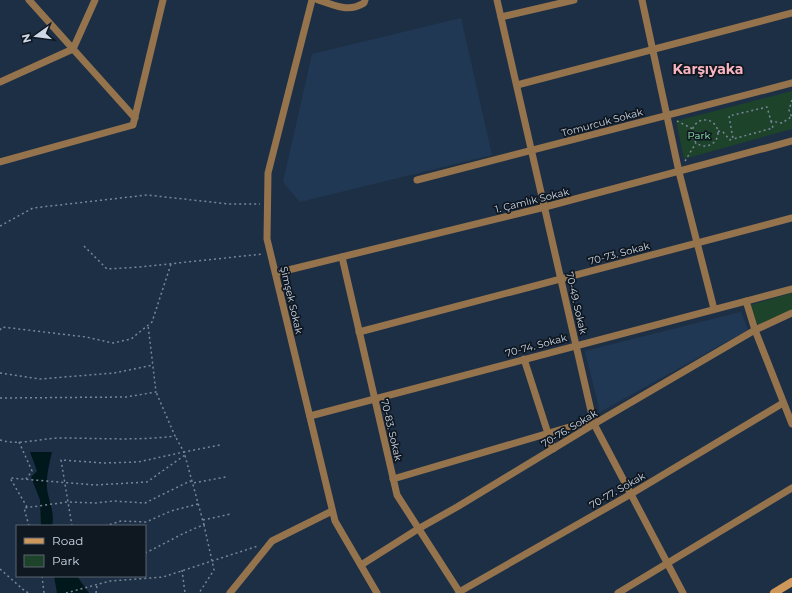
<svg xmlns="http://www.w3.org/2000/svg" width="792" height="593" font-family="Montserrat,sans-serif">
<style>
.built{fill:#213854}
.green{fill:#1e432b}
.water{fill:#00171c}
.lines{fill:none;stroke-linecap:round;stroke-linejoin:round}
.path{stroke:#788799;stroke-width:1.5;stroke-dasharray:2 3;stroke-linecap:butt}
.street{stroke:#94734d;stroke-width:7}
.secondary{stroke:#ce985b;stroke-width:8}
.labels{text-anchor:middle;stroke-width:3.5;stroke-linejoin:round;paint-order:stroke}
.street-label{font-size:10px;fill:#cdd8e7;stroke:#0f1721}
.park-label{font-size:10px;fill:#95ebae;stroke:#0f1721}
.district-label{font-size:14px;font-weight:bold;fill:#f8b5c0;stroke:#0f1721}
</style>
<rect width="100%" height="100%" fill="#1d2f45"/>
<g class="built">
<polygon points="461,18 492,155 300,202 283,182 312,54"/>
<polygon points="741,312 748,330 600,412 585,351"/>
</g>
<g class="green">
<polygon points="792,91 792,129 684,159 676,121"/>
<polygon points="792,293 792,312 760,325 757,324 750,305"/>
</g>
<g class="water">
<path d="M30 452H52C49 464 46 477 47 489 49 502 55 513 52 526H41L40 500 31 477 37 471Z"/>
<polygon points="54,576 77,576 89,593 57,593"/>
</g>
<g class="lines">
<g class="path">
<polyline points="792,100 789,110 792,118"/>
<circle cx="705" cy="133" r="13"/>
<polyline points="677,121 693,129"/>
<polyline points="771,121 773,128 733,139 729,116 767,107 771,121 782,123 791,117"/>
<polyline points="718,131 723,132 730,140 733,136"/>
<polyline points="685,161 696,143"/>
<polyline points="0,226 33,208 147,195 229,204 260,204"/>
<polyline points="84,246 107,269 140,267 263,254"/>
<polyline points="0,330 2,327 86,337 113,343 131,339 152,322 171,264"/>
<polyline points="0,373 40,379 114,373 153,365"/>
<polyline points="0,398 126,397 156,392 148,325"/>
<path d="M0 440C21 446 40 438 61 438 99 438 137 441 175 436L156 392"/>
<polyline points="19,442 32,471 26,479"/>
<polyline points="27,507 10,478 95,485 147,482 185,455"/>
<polyline points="203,520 231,514"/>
<polyline points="204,525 184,452 220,445"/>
<polyline points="29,526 24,508 67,502 96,503 113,501 145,503 190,481 193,483 226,477"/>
<polyline points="72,526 61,460 104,463 138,462 184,452 175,436"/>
<polyline points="105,526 121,521 146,522 171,511 198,504"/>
<path d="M145 553C165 544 183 532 204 525L214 570 199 593"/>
<polyline points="0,569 26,592 30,593"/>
<polyline points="182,570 185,593"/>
<polyline points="42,576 44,593"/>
<polyline points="66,593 110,581 163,577 258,546"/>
<polyline points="96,593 97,585"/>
</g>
<g class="street">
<polyline points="29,0 135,118"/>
<polyline points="312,0 268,173 267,239 335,521 377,593"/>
<path d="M318 0C335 5 348 13 364 3L365 0"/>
<polyline points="497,0 594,424 683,593"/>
<polyline points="642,0 679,172 714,309"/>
<polyline points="501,17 574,0"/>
<polyline points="0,82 73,49 95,0"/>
<polyline points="517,85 792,13"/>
<polyline points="0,162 133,125 163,0"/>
<polyline points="417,180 792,83"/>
<polyline points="342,257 397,495 460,593"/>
<polyline points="276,273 545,207 792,141"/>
<polyline points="746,301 755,330 792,424"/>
<polyline points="359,332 792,218"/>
<polyline points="524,359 553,449"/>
<polyline points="310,416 792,289"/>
<polyline points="393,479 593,420"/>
<polyline points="361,565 418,529 457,507 594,424 755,330 792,313"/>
<polyline points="459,592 631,494 783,403"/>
<polyline points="230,593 272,541 332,511"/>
<polyline points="618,593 792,488"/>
</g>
<polyline class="secondary" points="774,593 792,582"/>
</g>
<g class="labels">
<g class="street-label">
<text transform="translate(602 122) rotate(-15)" y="4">Tomurcuk Sokak</text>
<text transform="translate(532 200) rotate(-14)" y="4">1. Çamlık Sokak</text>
<text transform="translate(619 253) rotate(-15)" y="4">70-73. Sokak</text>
<text transform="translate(292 300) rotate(77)" y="4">Şimşek Sokak</text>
<text transform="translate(577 303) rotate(77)" y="4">70-49. Sokak</text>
<text transform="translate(536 345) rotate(-15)" y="4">70-74. Sokak</text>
<text transform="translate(569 428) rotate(-31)" y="4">70-76. Sokak</text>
<text transform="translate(392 430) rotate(77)" y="4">70-83. Sokak</text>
<text transform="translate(617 490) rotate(-30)" y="4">70-77. Sokak</text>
</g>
<g class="park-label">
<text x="699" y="139">Park</text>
</g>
<g class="district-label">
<text x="708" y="74">Karşıyaka</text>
</g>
</g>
<rect x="16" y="525" width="130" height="52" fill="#0f1721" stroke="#5b6470"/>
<rect x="24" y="538" width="20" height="6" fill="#ce985b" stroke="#5b6470"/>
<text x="52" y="545" font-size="12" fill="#cdd8e7">Road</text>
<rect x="24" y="555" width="20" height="12" fill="#1e432b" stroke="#5b6470"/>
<text x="52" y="565" font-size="12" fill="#cdd8e7">Park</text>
<g transform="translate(36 36) rotate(256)" stroke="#0f1721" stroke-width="3" paint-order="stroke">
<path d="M0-3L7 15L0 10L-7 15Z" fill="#cdd8e7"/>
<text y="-6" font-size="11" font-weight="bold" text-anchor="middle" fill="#cdd8e7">N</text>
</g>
</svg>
